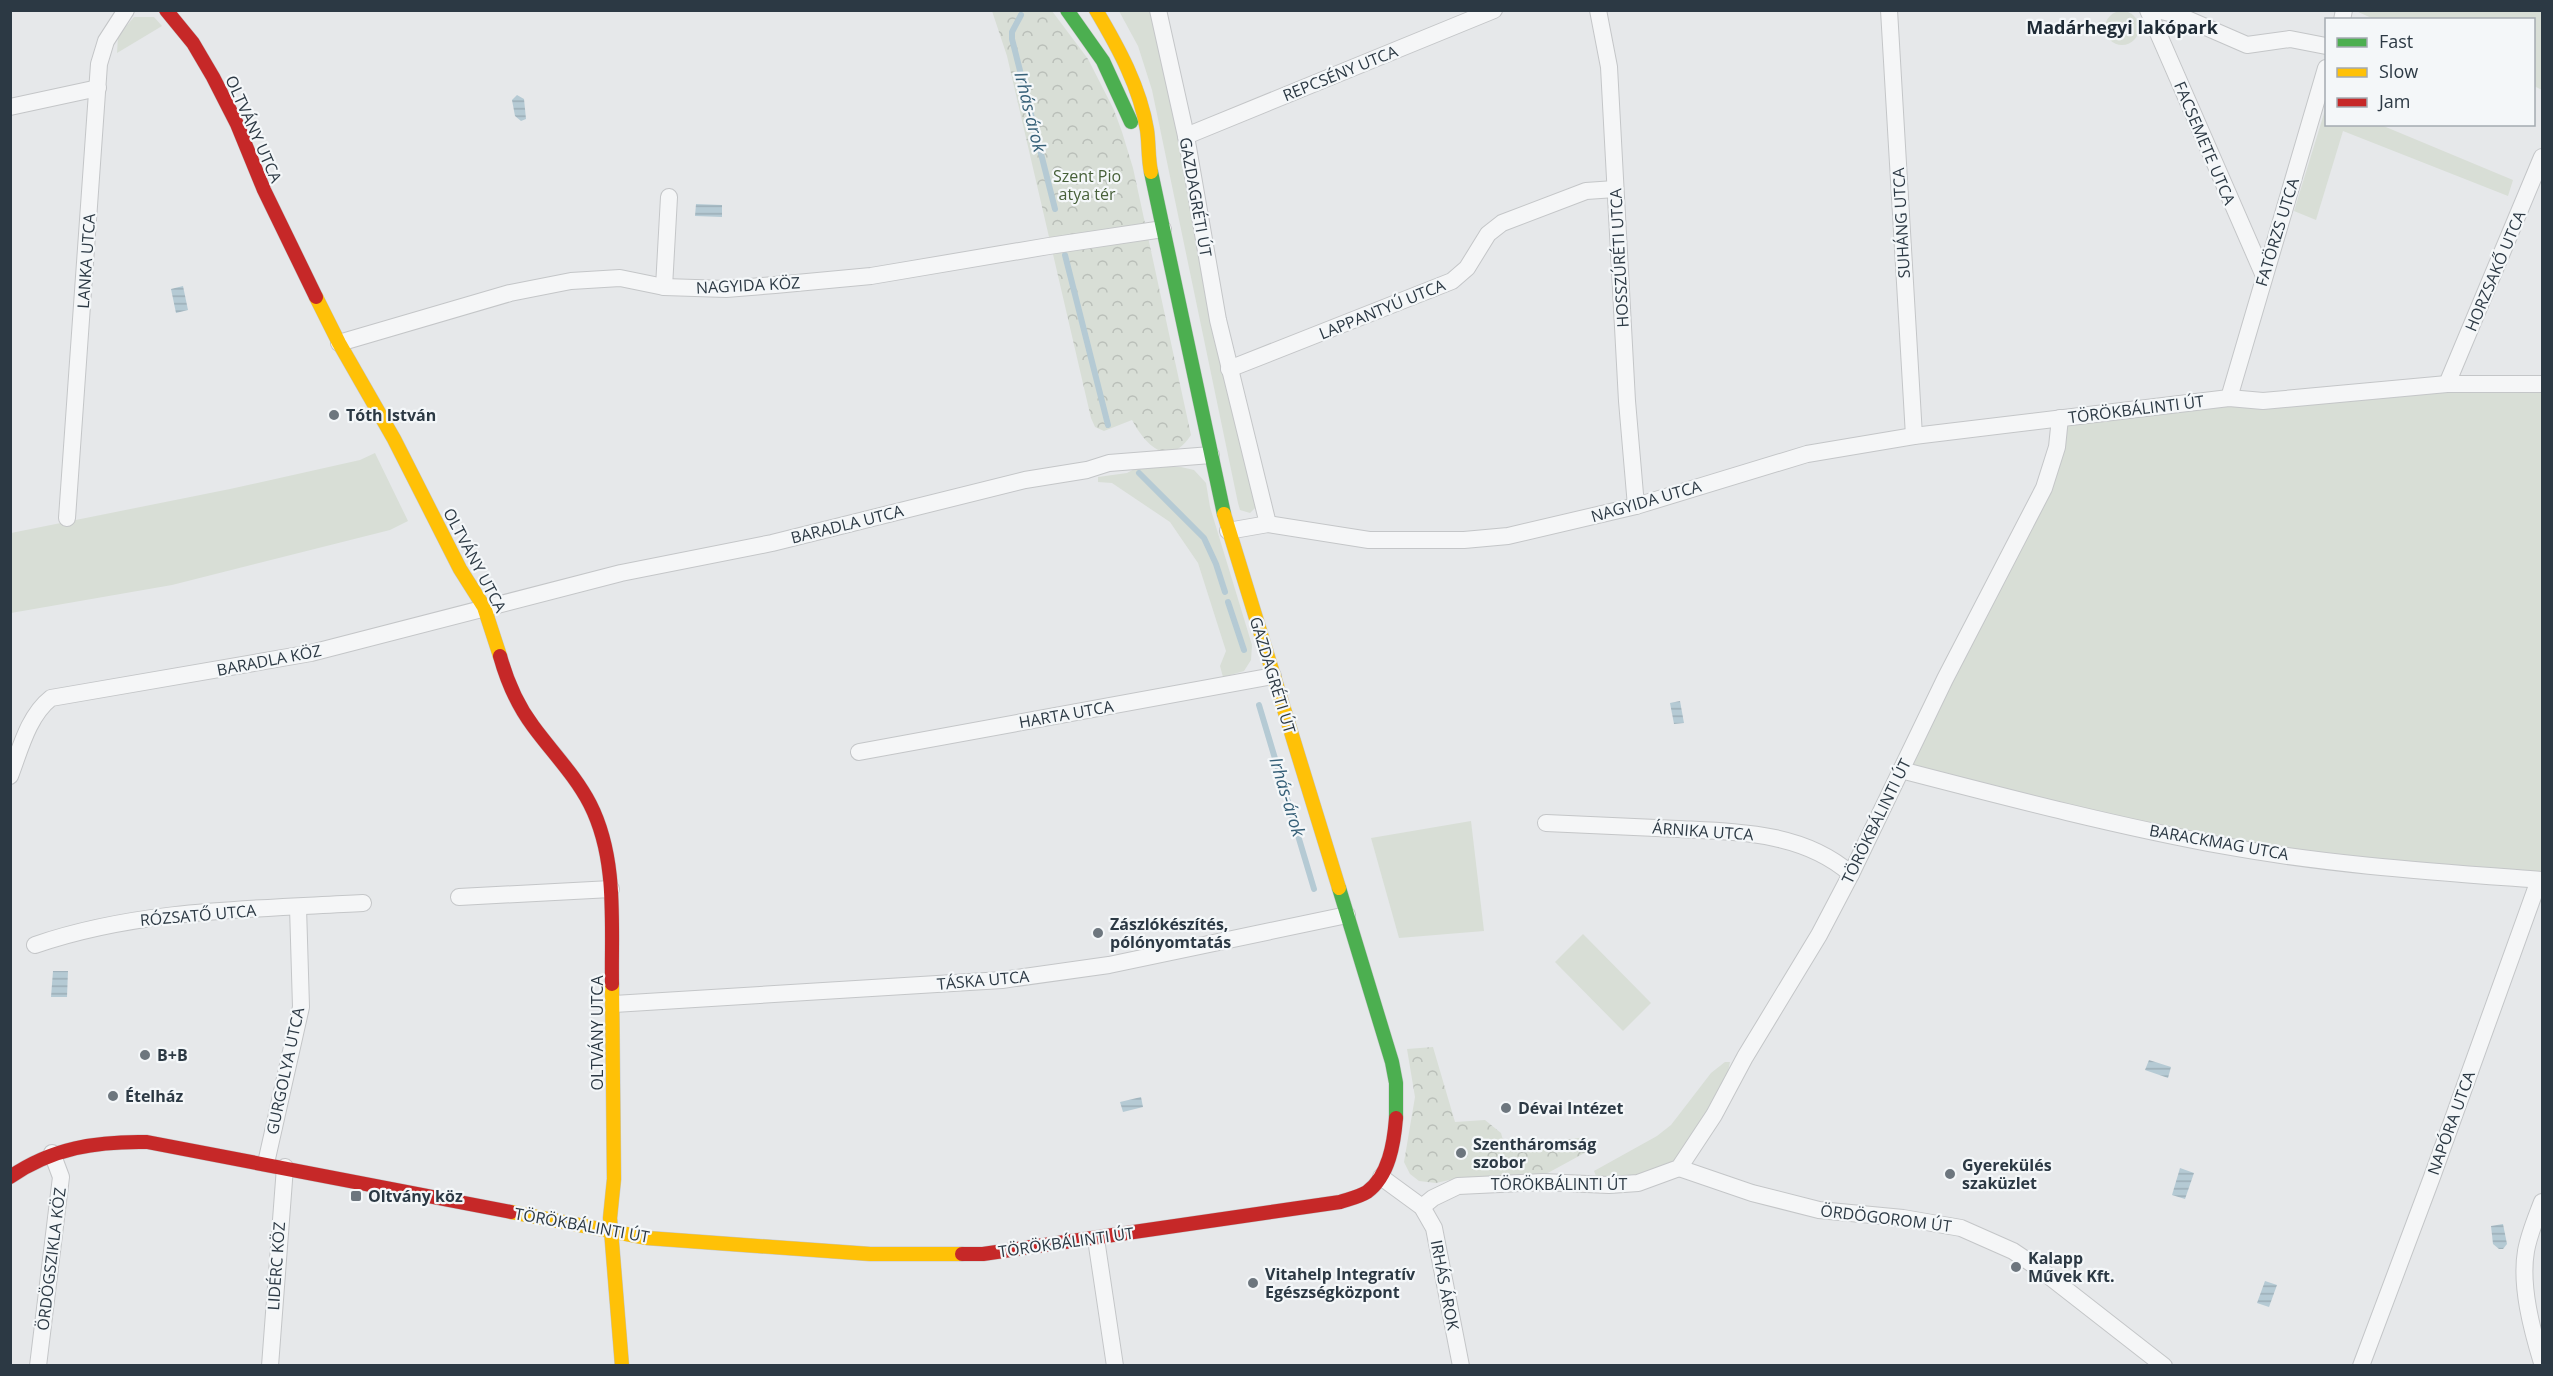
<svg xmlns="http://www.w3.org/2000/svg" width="2553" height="1376" font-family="'Open Sans',sans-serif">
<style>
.grass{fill:#d8ded6}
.forest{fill:url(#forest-crowns)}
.water{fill:url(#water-rules)}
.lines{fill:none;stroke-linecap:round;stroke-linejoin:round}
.stream{stroke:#b5cad4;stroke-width:6}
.street-casing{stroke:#c4c6c8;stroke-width:18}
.fast-casing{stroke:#c4c6c8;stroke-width:15}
.slow-casing{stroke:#c4c6c8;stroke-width:15}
.jam-casing{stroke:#c4c6c8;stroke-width:15}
.street{stroke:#f5f6f7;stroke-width:16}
.fast{stroke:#4caf50;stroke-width:14}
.slow{stroke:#ffc107;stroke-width:14}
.jam{stroke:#c62828;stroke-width:14}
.poi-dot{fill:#6d767e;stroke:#f4f7f9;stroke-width:2}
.labels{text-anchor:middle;stroke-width:4.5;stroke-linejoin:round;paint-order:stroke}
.street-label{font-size:16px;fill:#2c3944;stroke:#f4f7f9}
.park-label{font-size:16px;fill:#476039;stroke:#f4f7f9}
.poi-label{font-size:16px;font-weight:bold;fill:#2c3944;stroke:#f4f7f9;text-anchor:start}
.neighbourhood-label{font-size:18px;font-weight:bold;fill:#1e2a35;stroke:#f4f7f9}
.water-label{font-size:18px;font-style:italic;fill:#366078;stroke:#f4f7f9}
</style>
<defs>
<pattern id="forest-crowns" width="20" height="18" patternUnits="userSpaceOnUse" patternTransform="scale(1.5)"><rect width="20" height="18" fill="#d8ded6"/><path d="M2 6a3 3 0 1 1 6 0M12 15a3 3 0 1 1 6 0" fill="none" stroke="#babfb9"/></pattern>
<pattern id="water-rules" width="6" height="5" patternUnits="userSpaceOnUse" patternTransform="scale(1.5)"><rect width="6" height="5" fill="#b5cad4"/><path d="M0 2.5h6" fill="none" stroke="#9caeb7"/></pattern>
</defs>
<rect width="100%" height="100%" fill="#e6e8ea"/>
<g class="grass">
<circle cx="2122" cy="28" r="17"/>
<polygon points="1119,11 1151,11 1256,507 1250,513 1240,510 1238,503 1152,90 1138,46"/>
<polygon points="2356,11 2542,11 2542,90 2534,86 2534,20 2376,20"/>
<polygon points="134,17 154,17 162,26 117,53 118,36"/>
<polygon points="2326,107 2326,124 2381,125 2513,180 2508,196 2343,131 2316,220 2294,211"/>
<polygon points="2542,384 2542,880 2326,860 1901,770 2037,504 2060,418"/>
<polygon points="375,453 408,521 390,530 172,585 11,613 11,533 230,489 360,460"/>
<polygon points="1140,466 1181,467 1194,470 1206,483 1210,507 1252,645 1251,660 1244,671 1223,677 1220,666 1226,651 1198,563 1170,522 1112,483 1098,482 1098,477 1127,473"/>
<polygon points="1471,821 1484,931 1399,938 1371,838"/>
<polygon points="1583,934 1651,1003 1623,1031 1555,962"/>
<polygon points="1725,1062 1730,1062 1726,1081 1674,1161 1636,1178 1596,1176 1594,1171 1657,1136 1671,1125 1711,1073"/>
</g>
<g class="forest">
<path d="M992 11H1052L1088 59 1114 110 1122 132 1133 168 1191 435C1169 469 1146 446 1132 420L1104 431 1095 427 1091 418 1007 56Z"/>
<polygon points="1433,1047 1455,1122 1485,1120 1501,1133 1505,1147 1587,1137 1590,1150 1546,1174 1505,1178 1463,1177 1436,1183 1419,1181 1410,1174 1404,1162 1415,1097 1407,1049"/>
</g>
<g class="water">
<polygon points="517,95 524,99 526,119 521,121 515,116 512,100"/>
<polygon points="696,204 722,205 722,217 695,216"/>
<polygon points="183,286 188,310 176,313 171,289"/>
<polygon points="1680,701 1684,723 1674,724 1670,703"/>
<polygon points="53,971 68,971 67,997 51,997"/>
<polygon points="2149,1060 2171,1067 2168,1078 2145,1070"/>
<polygon points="1141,1097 1143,1107 1123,1112 1120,1102"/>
<polygon points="2180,1168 2194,1173 2185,1199 2172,1195"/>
<polygon points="2503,1224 2507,1244 2503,1249 2499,1249 2493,1244 2491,1226"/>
<polygon points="2265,1281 2277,1285 2269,1307 2257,1303"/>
</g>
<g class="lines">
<g class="stream">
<polyline points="1021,15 1012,32 1012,39 1055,209"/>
<polyline points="1065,255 1108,425"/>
<polyline points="1139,473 1204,538 1216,564 1225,592"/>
<polyline points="1228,602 1244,650"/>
<polyline points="1259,705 1314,889"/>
</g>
<g class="street-casing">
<g id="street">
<polyline points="1158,10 1186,136 1218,320 1268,524"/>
<polyline points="1598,10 1609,67 1627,401 1636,506"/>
<polyline points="1889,10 1914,436"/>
<polyline points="2148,10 2264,276"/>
<polyline points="2157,10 2178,15 2247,45 2290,39 2326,46"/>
<polyline points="2342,20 2344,10"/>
<polyline points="10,107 98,88"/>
<polyline points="1186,136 1494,10"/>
<polyline points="664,287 669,197"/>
<polyline points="339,343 510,293 571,281 620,278 664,287 726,289 775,285 871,276 1049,246 1163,229"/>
<polyline points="1229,369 1452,281 1467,268 1488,234 1502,223 1586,191 1615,189"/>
<polyline points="2447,384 2542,157"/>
<polyline points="2229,398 2326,68"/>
<polyline points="67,518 99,64 106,41 126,10"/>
<polyline points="1228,531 1268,524 1369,540 1464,540 1508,536 1636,506 1807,454 1914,436 2229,398 2263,401 2447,384 2542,384"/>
<polyline points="859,752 1273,676"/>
<path d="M1901 770C2009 798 2116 826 2225 846 2329 865 2437 872 2542 880"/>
<path d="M10 776C20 750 28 716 51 698L311 653 621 573 772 543 1025 480 1087 470 1109 463 1211 455"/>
<path d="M1546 823C1590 825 1634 827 1678 829 1739 832 1803 832 1851 874"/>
<polyline points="459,897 611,889"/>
<path d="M35 945C139 909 254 909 363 903"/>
<polyline points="614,1004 1002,980 1109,965 1347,915"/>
<polyline points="266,1163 301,1007 298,907"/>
<polyline points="1679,1168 1752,1193 1819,1210 1903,1218 1961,1228 2013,1251 2041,1270 2164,1366"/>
<polyline points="1381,1177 1422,1207 1434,1228 1461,1366"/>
<path d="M2542 1202C2536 1218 2529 1234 2526 1251 2520 1286 2532 1330 2542 1363"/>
<polyline points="1422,1207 1433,1198 1458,1186 1543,1182 1609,1185 1638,1183 1679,1168 1714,1115 1745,1057 1819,935 1851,874 1945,679 2044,488 2057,447 2060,418"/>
<polyline points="1096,1239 1115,1366"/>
<polyline points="38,1366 61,1177 52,1153"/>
<polyline points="270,1366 285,1167"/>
<polyline points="2361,1366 2432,1177 2539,880"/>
</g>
</g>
<g class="fast-casing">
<g id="fast">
<polyline points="1067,10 1103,61 1131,122"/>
<polyline points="1151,172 1224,514"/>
<polyline points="1339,888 1392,1062 1396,1083 1396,1118"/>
</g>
</g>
<g class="slow-casing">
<g id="slow">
<path d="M1096 10C1118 47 1140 87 1147 130 1149 143 1148 158 1151 172"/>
<polyline points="316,297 339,343 394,439 460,569 484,607 500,656"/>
<polyline points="1224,514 1339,888"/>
<polyline points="612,984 614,1179 610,1218 622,1366"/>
<polyline points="511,1212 647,1238 870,1254 962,1254"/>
</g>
</g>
<g class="jam-casing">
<g id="jam">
<polyline points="166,10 193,43 213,77 237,124 264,190 316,297"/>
<path d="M500 656C507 681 518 706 533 726 552 752 575 775 590 804 618 859 611 924 612 984"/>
<path d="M10 1177C52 1148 97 1141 147 1142L511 1212"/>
<path d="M962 1254H983L1340 1202C1349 1199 1359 1197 1367 1192 1389 1176 1394 1143 1396 1118"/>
</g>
</g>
<use href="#street" class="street"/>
<use href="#fast" class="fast"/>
<use href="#slow" class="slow"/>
<use href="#jam" class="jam"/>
</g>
<g class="poi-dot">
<circle cx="334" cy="415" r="6"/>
<circle cx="1098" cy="933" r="6"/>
<circle cx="145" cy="1055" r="6"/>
<circle cx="113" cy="1096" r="6"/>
<circle cx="1506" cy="1108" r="6"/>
<circle cx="1461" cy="1153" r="6"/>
<circle cx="1950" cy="1174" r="6"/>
<rect x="350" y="1190" width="12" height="12" rx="3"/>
<circle cx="2016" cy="1267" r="6"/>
<circle cx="1253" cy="1283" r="6"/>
</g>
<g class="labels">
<g class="street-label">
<text transform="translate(1340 73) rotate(-22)" y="6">REPCSÉNY UTCA</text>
<text transform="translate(254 129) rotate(66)" y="6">OLTVÁNY UTCA</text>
<text transform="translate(2205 143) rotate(67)" y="6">FACSEMETE UTCA</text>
<text transform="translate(1196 197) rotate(80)" y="6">GAZDAGRÉTI ÚT</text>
<text transform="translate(1901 223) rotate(-93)" y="6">SUHÁNG UTCA</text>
<text transform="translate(2277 232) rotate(-73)" y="6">FATÖRZS UTCA</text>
<text transform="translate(1619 258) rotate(-93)" y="6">HOSSZÚRÉTI UTCA</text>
<text transform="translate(86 261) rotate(-86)" y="6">LANKA UTCA</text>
<text transform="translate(2495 271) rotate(-67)" y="6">HORZSAKŐ UTCA</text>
<text transform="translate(748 285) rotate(-3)" y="6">NAGYIDA KÖZ</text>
<text transform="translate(1382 309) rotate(-22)" y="6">LAPPANTYÚ UTCA</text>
<text transform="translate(2136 409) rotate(-7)" y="6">TÖRÖKBÁLINTI ÚT</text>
<text transform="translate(1646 501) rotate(-16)" y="6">NAGYIDA UTCA</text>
<text transform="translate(847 524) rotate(-14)" y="6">BARADLA UTCA</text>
<text transform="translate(475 560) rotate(62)" y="6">OLTVÁNY UTCA</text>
<text transform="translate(269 660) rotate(-11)" y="6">BARADLA KÖZ</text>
<text transform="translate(1273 675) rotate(73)" y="6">GAZDAGRÉTI ÚT</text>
<text transform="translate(1066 714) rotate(-10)" y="6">HARTA UTCA</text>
<text transform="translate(1876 821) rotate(-64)" y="6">TÖRÖKBÁLINTI ÚT</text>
<text transform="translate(1703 831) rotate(4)" y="6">ÁRNIKA UTCA</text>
<text transform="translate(2219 842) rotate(10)" y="6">BARACKMAG UTCA</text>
<text transform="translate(198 915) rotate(-5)" y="6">RÓZSATŐ UTCA</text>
<text transform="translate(983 980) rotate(-5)" y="6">TÁSKA UTCA</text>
<text transform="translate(597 1033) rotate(-90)" y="6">OLTVÁNY UTCA</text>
<text transform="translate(285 1071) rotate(-78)" y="6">GURGOLYA UTCA</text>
<text transform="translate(2451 1123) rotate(-70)" y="6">NAPÓRA UTCA</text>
<text x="1559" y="1190">TÖRÖKBÁLINTI ÚT</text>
<text transform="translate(1886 1218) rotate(7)" y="6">ÖRDÖGOROM ÚT</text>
<text transform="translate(582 1225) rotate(10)" y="6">TÖRÖKBÁLINTI ÚT</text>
<text transform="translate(1066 1242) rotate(-8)" y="6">TÖRÖKBÁLINTI ÚT</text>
<text transform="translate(51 1259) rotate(-83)" y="6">ÖRDÖGSZIKLA KÖZ</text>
<text transform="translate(276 1266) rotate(-86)" y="6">LIDÉRC KÖZ</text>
<text transform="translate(1445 1285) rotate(79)" y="6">IRHÁS ÁROK</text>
</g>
<g class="park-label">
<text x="1087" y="182">Szent Pio<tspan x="1087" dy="18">atya tér</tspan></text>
</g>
<g class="poi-label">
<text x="346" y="421">Tóth István</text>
<text x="1110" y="930">Zászlókészítés,<tspan x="1110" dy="18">pólónyomtatás</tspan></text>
<text x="157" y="1061">B+B</text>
<text x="125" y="1102">Ételház</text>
<text x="1518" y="1114">Dévai Intézet</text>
<text x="1473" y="1150">Szentháromság<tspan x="1473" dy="18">szobor</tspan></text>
<text x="1962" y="1171">Gyerekülés<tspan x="1962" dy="18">szaküzlet</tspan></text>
<text x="368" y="1202">Oltvány köz</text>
<text x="2028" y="1264">Kalapp<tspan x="2028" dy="18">Művek Kft.</tspan></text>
<text x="1265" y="1280">Vitahelp Integratív<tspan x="1265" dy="18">Egészségközpont</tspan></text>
</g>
<g class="neighbourhood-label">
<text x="2122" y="34">Madárhegyi lakópark</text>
</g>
<g class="water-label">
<text transform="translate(1030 112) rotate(76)" y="6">Irhás-árok</text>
<text transform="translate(1287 797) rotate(73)" y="6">Irhás-árok</text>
</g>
</g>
<rect width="2553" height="1376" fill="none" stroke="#2c3944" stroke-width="24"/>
<rect x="2325" y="18" width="210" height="108" fill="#f4f7f9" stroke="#a4abb1" stroke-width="1.5"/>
<rect x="2337" y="38" width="30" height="9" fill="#4caf50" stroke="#a4abb1" stroke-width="1.5"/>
<text x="2379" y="48" font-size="18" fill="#2c3944">Fast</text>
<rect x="2337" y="68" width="30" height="9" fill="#ffc107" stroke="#a4abb1" stroke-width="1.5"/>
<text x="2379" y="78" font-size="18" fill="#2c3944">Slow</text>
<rect x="2337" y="98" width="30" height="9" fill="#c62828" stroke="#a4abb1" stroke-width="1.5"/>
<text x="2379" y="108" font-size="18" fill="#2c3944">Jam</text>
</svg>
